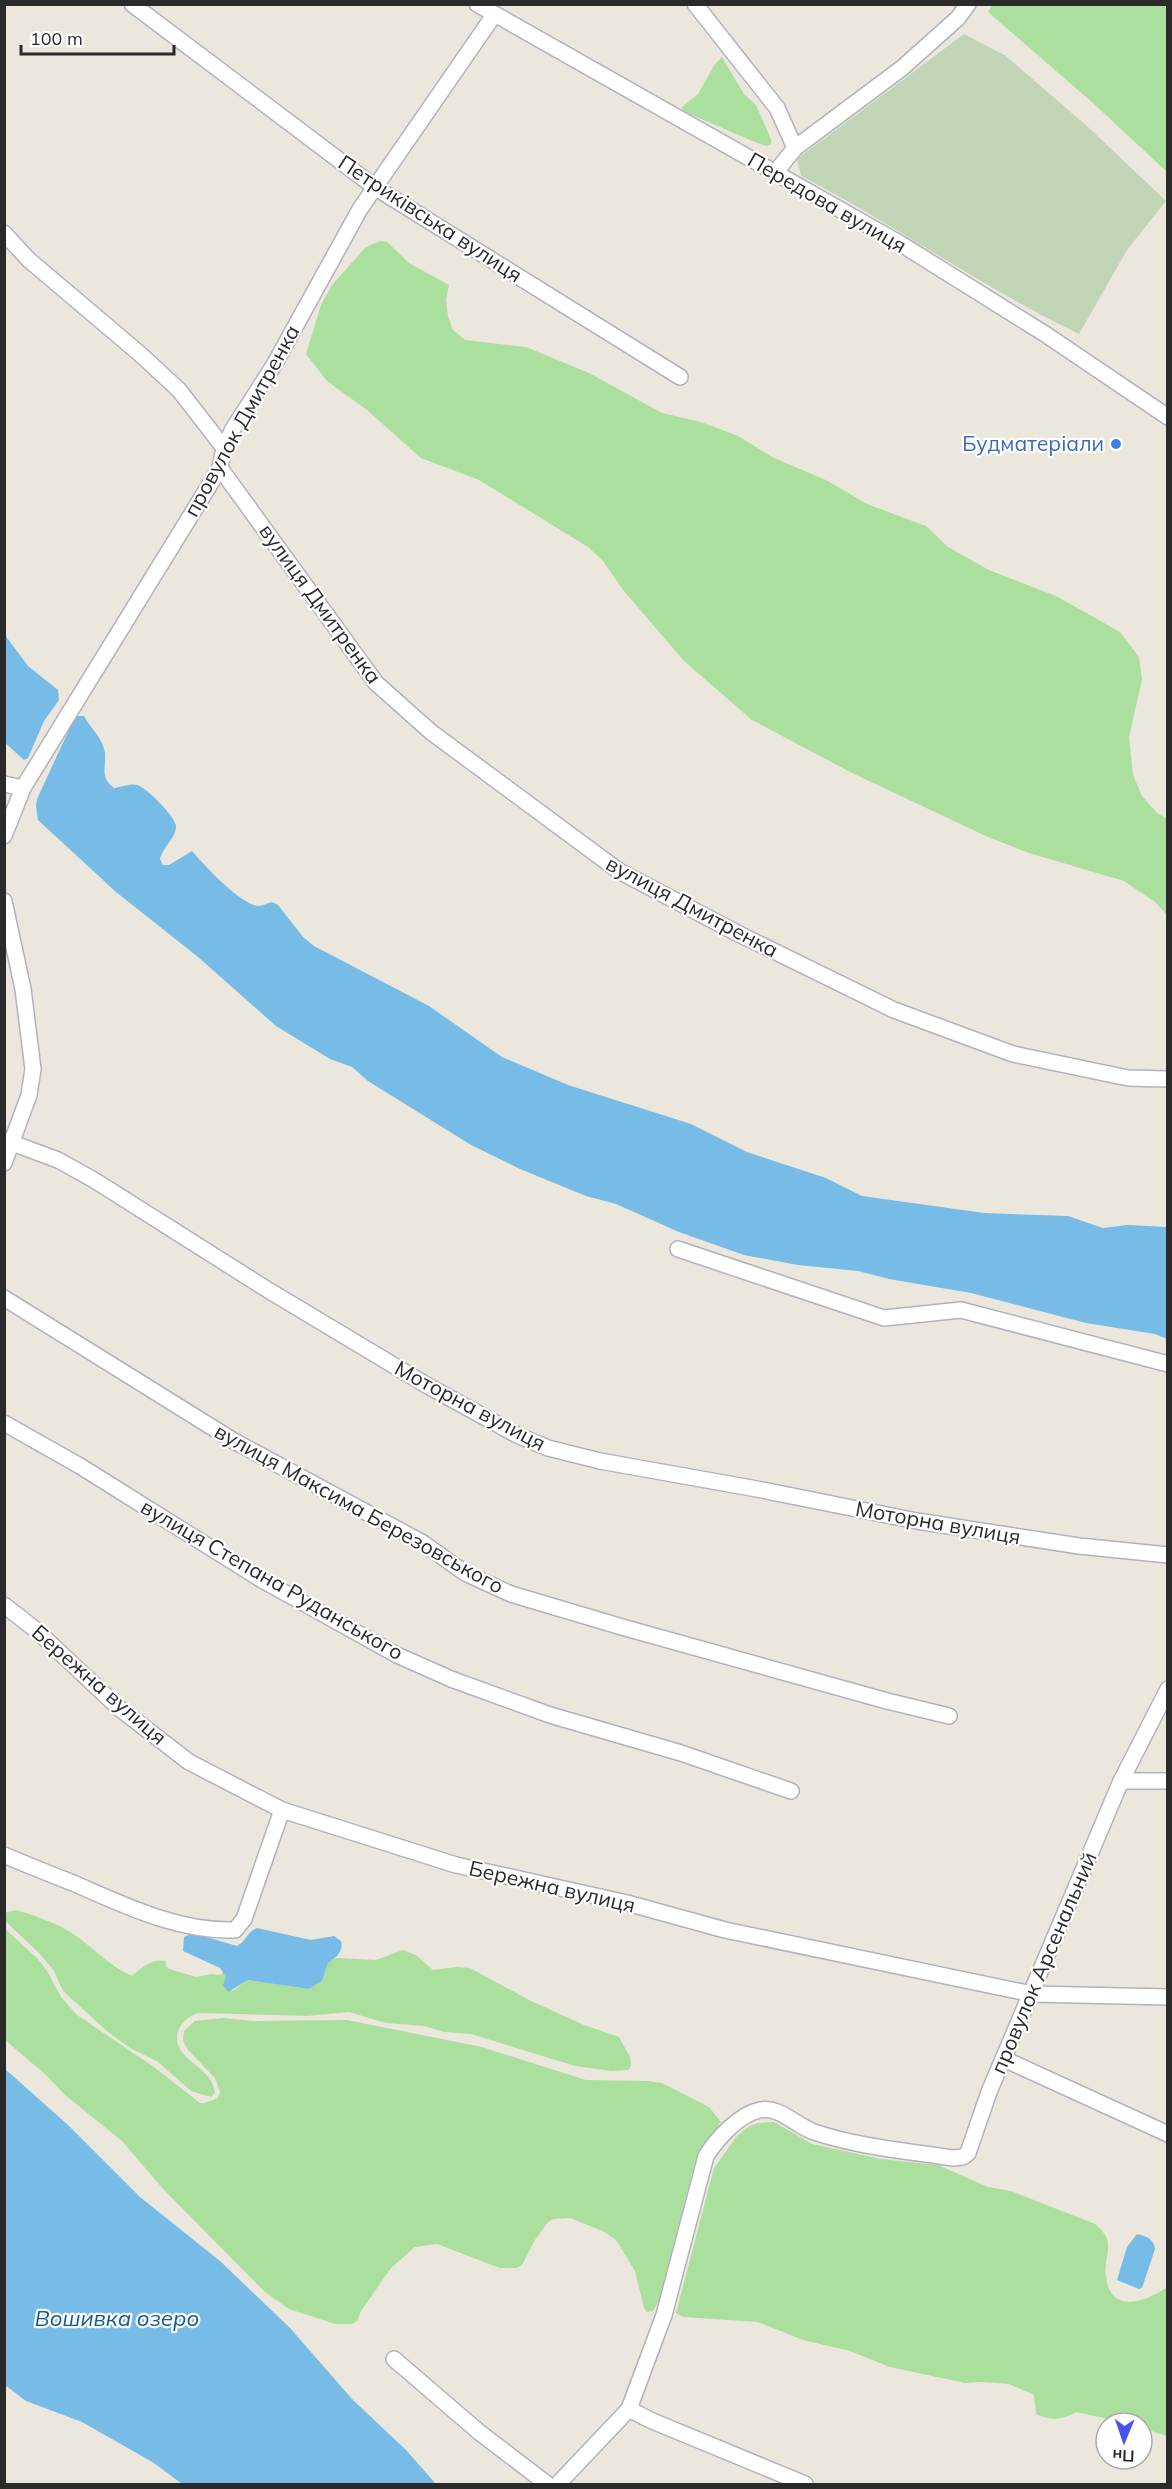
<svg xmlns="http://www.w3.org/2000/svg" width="1172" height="2489" font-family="Mulish,sans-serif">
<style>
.green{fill:#abdf9d}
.cemetery{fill:#c1d4b6}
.water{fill:#77bbe7}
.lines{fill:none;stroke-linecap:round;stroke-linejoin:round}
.minor-casing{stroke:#b1b2bd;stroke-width:18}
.minor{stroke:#fff;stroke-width:15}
.shop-dot{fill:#3f7fe0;stroke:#fff;stroke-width:2}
.labels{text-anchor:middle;stroke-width:4.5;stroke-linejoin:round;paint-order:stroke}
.street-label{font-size:21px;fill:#2a2a2a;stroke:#fff}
.shop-label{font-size:21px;fill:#366cbe;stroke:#fff;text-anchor:end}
.water-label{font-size:22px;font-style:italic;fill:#165893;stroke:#fff}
</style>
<rect width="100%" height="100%" fill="#ece7dd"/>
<g class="green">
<polygon points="993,4 1167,5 1167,172 1093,103 988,12"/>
<polygon points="722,57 744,94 756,105 771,139 771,144 767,146 757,143 683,111 682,107 698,94 715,64"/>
<polygon points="380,241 387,242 409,263 449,285 446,300 448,316 453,330 465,340 526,347 589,373 662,413 701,422 738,436 772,457 828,481 867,504 926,526 948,547 989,570 1056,596 1120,632 1139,657 1142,680 1129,737 1133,775 1142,796 1157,813 1167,819 1167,915 1155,902 1124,881 1029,853 988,837 852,773 752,720 684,661 623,590 603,561 588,547 479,480 421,458 367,410 327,381 306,354 321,305 332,285 366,247"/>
<path d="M16 1910C36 1916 54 1922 72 1933 93 1947 109 1966 132 1976 142 1967 153 1958 166 1961V1966L169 1969 196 1977 211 1974 220 1975 224 1972 232 1991 248 1980 309 1989 322 1981 328 1962 337 1958 376 1960 403 1950 416 1955 433 1970 457 1967 470 1968 529 2000 584 2025 619 2037 630 2057 631 2066 628 2070 612 2071 575 2066 471 2034 444 2032 424 2026 386 2023 349 2012 307 2016 198 2013C183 2018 171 2033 180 2049 190 2066 212 2070 215 2093L211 2097 191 2091 158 2062 130 2048 108 2032 63 1991 54 1971 40 1954 5 1921 4 1913Z"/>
<polygon points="4,1928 38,1959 47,1971 61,1997 77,2015 154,2067 200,2103 205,2103 218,2098 220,2092 215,2078 188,2050 183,2041 184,2031 195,2021 223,2018 253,2021 347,2020 482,2047 586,2080 647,2081 662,2083 709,2107 721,2122 702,2148 695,2162 659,2301 653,2311 647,2312 644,2308 635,2271 616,2240 603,2231 570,2218 553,2219 548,2222 535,2240 522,2265 517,2268 500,2268 437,2244 415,2247 391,2268 361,2311 357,2321 352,2324 335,2324 289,2309 265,2292 164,2190 122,2141 65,2095 46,2075 5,2040"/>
<path d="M774 2122 812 2144 881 2159 938 2165 988 2187 1011 2191 1095 2224C1101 2229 1107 2235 1108 2243 1109 2254 1104 2265 1106 2276 1110 2315 1146 2302 1167 2287V2436L1142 2428V2423H1126L1076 2412C1062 2420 1051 2421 1036 2414L1034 2395 1009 2384 981 2382 965 2383 890 2367 850 2351 803 2340 758 2322 683 2317 676 2313 714 2168 737 2136 748 2127 758 2123Z"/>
</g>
<path class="cemetery" d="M964 34 1006 56 1088 127 1166 201 1127 250 1079 334C983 288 896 225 801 176L797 159Z"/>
<g class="water">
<polygon points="5,635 28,666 58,690 59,700 44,721 28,758 24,760 5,743"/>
<path d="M78 716H84C91 729 103 738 105 753 106 768 100 778 114 788 121 787 131 783 137 785 147 788 175 816 176 826 177 837 162 848 160 859L163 865H169L192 851C204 865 240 904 258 906 262 906 268 903 272 902L278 905 303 937 314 946 429 1006 502 1057 568 1085 691 1124 747 1152 826 1178 862 1196 984 1213 1068 1216 1103 1228 1128 1225 1167 1227V1339L1155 1334 1086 1323 971 1293 889 1279 858 1271 798 1265 744 1255 679 1232 616 1204 586 1196 520 1169 471 1145 368 1081 352 1067 330 1059 276 1026 198 957 116 892 38 820 36 806 37 799 73 721Z"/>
<path d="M257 1928 311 1940 334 1936 341 1941C344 1951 336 1958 328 1963L322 1981 309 1989 248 1980 228 1992 223 1985 226 1977 220 1968 183 1951 184 1937 193 1933 237 1946C246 1941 247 1932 257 1928Z"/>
<polygon points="5,2069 68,2125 140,2197 220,2261 290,2328 352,2399 406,2450 436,2484 182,2484 154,2463 82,2422 26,2401 5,2385"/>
<path d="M1137 2234C1146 2236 1154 2239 1155 2249L1142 2288 1139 2289 1117 2280 1127 2247Z"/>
</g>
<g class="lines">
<g class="minor-casing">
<g id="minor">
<polyline points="132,4 376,188 680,377"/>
<polyline points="477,4 901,244 1045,334 1168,417"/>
<polyline points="695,4 777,108 795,148 775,173"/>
<polyline points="795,148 902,68 958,18 968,4"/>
<polyline points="4,233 29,260 140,354 179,390 224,448"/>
<polyline points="220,468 376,683 431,732 619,871 737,933 894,1010 1013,1054 1128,1078 1168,1079"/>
<polyline points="4,784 23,788"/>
<polyline points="4,836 23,788 220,468 224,448 233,429 274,365 360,209 494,15"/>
<polyline points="4,901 23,989 33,1069 29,1095 4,1163"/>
<polyline points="4,1140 58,1160 94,1180 268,1290 428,1386 517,1435 548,1448 600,1461 757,1489 917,1521 1079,1546 1168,1555"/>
<polyline points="678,1249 884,1318 961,1310 1168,1364"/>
<polyline points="4,1298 234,1441 423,1543 465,1573 511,1594 622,1627 887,1701 949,1716"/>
<polyline points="4,1423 80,1466 262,1580 397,1655 451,1679 550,1715 681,1753 791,1791"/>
<polyline points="4,1605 36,1630 119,1708 189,1762 282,1810 456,1865 627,1903 725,1930 1032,1994 1168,1997"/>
<polyline points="1121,1781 1168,1781"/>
<path d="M4 1855C27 1865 50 1874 73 1883 124 1905 178 1932 235 1930L244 1919 282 1810"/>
<polyline points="1004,2059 1168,2134"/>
<polyline points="394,2359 479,2432 547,2484"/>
<polyline points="629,2409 650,2420 805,2484"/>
<path d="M558 2484 629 2409 664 2315 706 2156C717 2139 739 2114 760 2110 780 2106 796 2126 814 2132 859 2147 907 2151 953 2158L963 2157 968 2153 989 2092 1121 1781 1168 1689"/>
</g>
</g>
<use href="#minor" class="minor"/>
</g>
<circle class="shop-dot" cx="1116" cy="444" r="6"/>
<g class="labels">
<g class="street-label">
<text transform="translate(827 203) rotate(30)" y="7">Передова вулиця</text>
<text transform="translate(430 219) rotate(33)" y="7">Петриківська вулиця</text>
<text transform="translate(242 421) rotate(-61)" y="7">провулок Дмитренка</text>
<text transform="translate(320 604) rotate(54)" y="7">вулиця Дмитренка</text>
<text transform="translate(692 907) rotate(28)" y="7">вулиця Дмитренка</text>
<text transform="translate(470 1406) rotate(28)" y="7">Моторна вулиця</text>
<text transform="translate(359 1509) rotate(29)" y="7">вулиця Максима Березовського</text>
<text transform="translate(938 1523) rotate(10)" y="7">Моторна вулиця</text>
<text transform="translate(272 1580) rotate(30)" y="7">вулиця Степана Руданського</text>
<text transform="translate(99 1685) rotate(41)" y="7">Бережна вулиця</text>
<text transform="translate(552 1887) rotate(13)" y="7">Бережна вулиця</text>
<text transform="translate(1044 1963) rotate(-67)" y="7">провулок Арсенальний</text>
</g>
<g class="shop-label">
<text x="1104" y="451">Будматеріали</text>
</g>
<g class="water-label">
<text x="117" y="2326">Вошивка озеро</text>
</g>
</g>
<rect width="1172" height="2489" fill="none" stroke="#2a2a2a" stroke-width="12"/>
<g transform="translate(1124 2441) rotate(182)"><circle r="28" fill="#ffffff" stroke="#aaaaaa" stroke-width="1.5"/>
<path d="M0-4.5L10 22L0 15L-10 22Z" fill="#4852ee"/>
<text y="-9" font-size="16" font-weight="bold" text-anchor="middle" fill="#2a2a2a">Пн</text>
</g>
<path d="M21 45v9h153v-9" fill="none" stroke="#2a2a2a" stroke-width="3"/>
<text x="30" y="45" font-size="18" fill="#2a2a2a" stroke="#ffffff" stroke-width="4.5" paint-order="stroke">100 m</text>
</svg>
